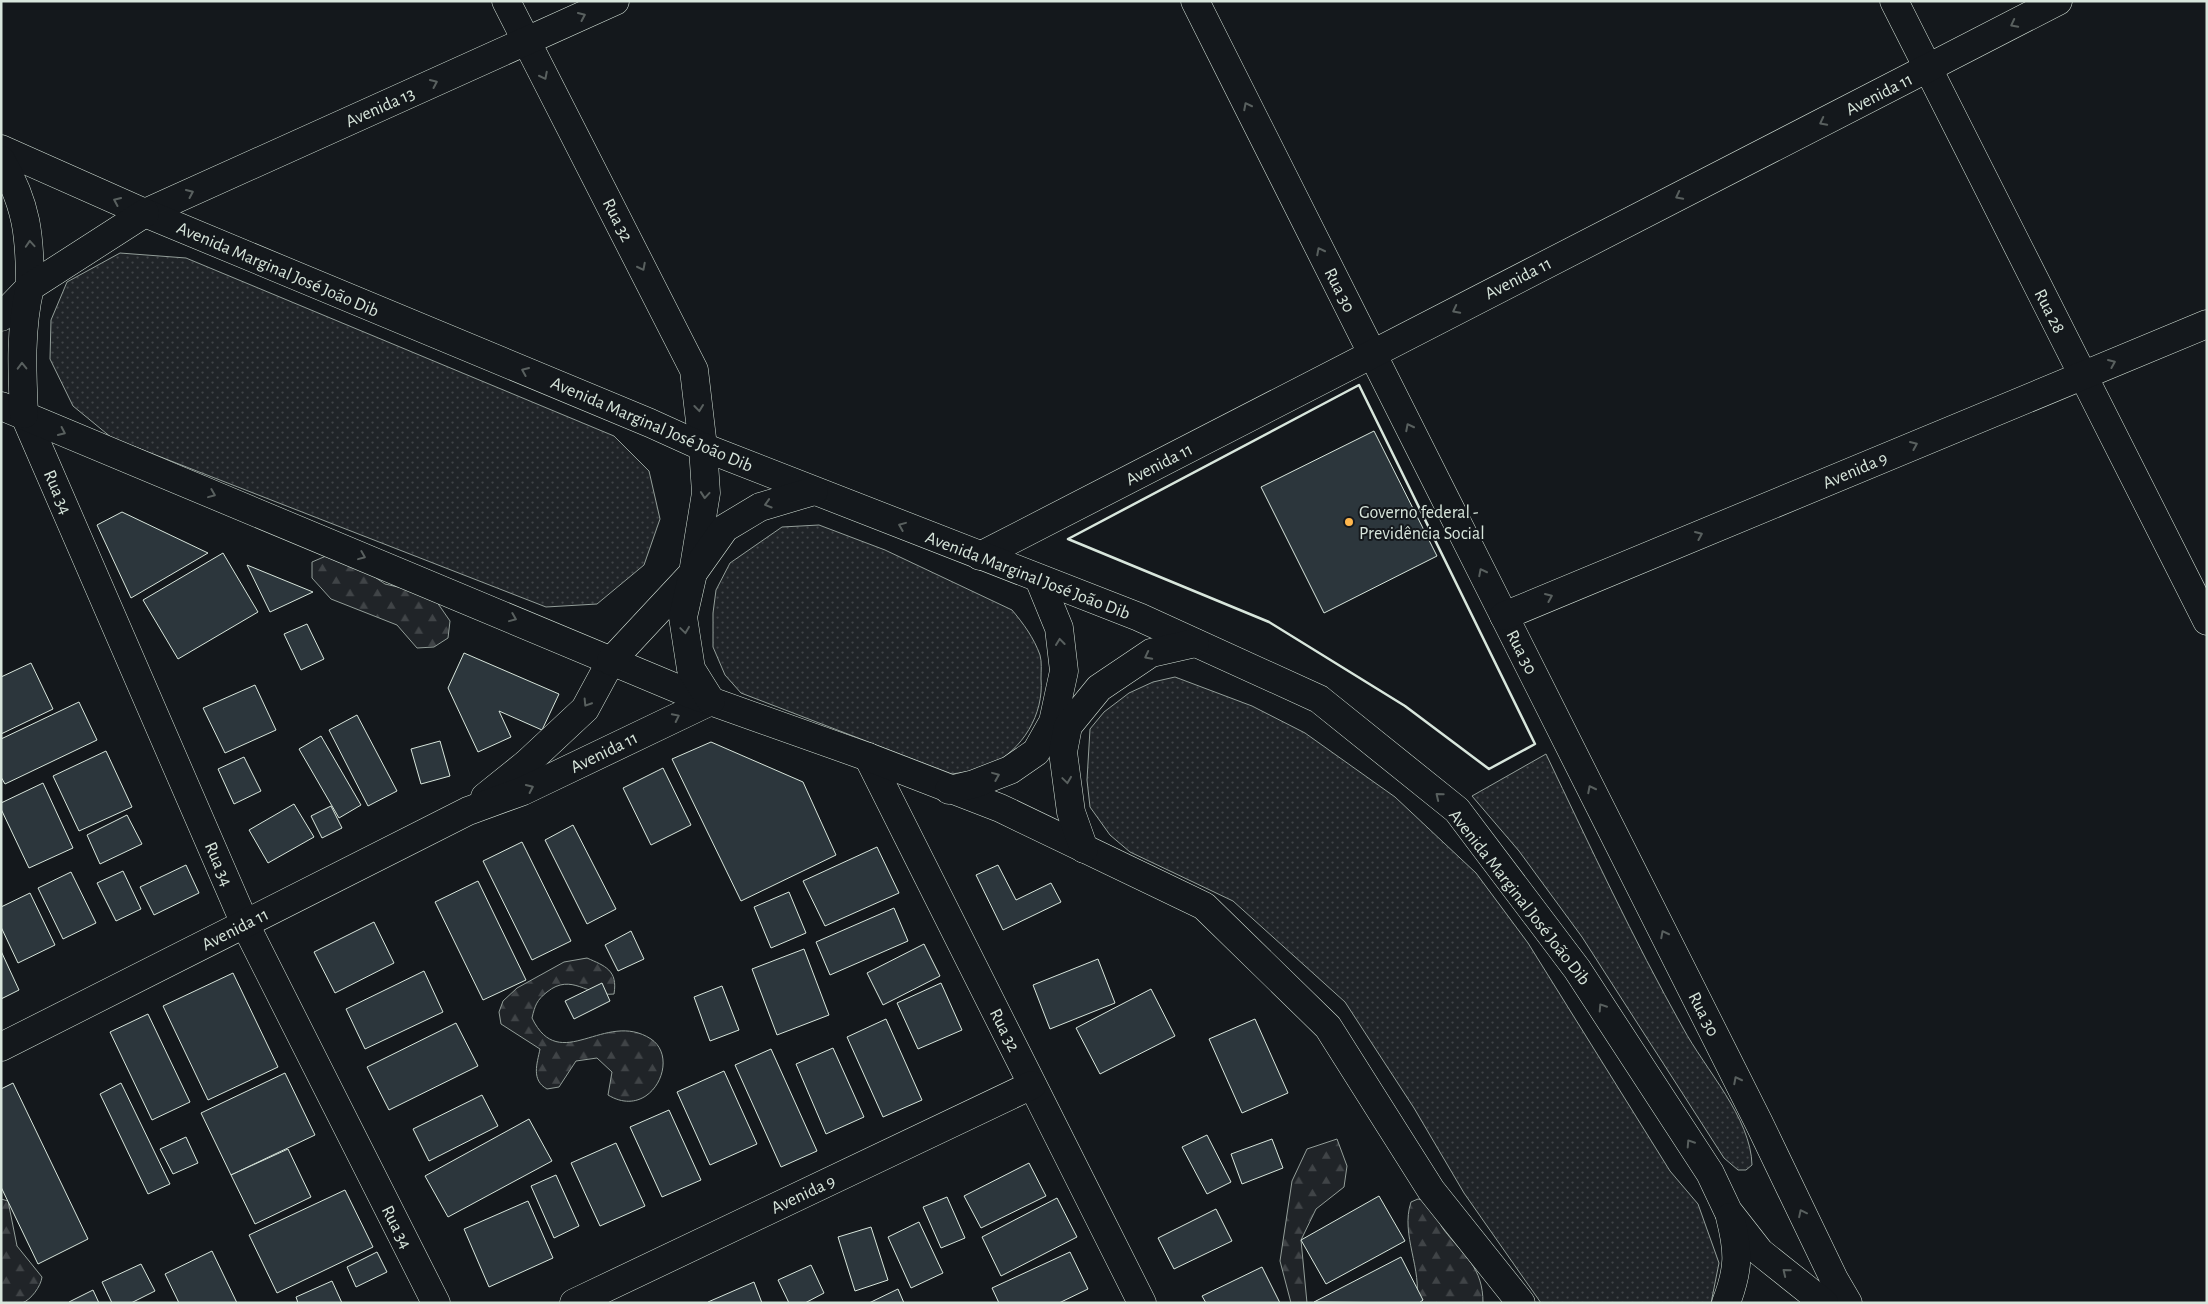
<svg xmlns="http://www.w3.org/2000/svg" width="2208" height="1304" font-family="'Alegreya Sans',sans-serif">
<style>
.forest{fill:url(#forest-firs);stroke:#939e99}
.park{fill:url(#park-dots);stroke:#939e99}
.building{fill:#2c363c;stroke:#d8e6dc}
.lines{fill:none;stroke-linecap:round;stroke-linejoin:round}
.minor-casing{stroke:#d8e6dc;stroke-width:29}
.major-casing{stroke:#d8e6dc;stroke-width:29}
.minor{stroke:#14181c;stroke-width:28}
.major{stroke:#14181c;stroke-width:28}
.wall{stroke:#d8e6dc;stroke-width:2.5}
.oneway{stroke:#59605f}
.poi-dot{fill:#ffb74d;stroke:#14181c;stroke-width:2}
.labels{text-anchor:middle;stroke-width:4;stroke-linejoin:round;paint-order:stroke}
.street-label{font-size:18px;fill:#d8e6dc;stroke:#14181c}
.poi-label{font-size:18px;fill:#d8e6dc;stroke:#14181c;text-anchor:start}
</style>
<defs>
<pattern id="forest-firs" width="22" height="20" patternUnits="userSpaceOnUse" patternTransform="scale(1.25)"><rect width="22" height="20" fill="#202428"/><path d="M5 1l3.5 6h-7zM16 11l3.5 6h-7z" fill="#404447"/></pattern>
<pattern id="park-dots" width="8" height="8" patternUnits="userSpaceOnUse" patternTransform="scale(1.25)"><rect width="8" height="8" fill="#202428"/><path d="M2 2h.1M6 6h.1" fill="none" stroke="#404447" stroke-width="1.8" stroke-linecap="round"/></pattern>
</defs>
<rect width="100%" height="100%" fill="#14181c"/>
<g class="forest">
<polygon points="326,556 357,565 385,584 432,595 450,621 448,638 434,647 417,648 397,625 331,599 312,578 312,562"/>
<path d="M587 958C605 966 618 970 614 994 587 997 572 972 547 992 537 1000 535 1005 532 1018 560 1076 605 1009 651 1039 681 1059 651 1121 608 1095L612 1072 597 1058 576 1061 559 1087 547 1089C531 1080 537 1064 540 1049L501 1024 499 1012 503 1001 517 988 564 962Z"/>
<polygon points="1337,1139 1347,1166 1344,1187 1316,1209 1301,1240 1307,1303 1291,1303 1280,1261 1292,1181 1307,1149"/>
<path d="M1 1199 8 1201 17 1246 42 1277C41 1286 31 1300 22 1303 17 1304 7 1303 1 1303Z"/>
<path d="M1418 1199C1435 1202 1435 1218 1444 1230 1464 1256 1483 1267 1483 1303H1416C1423 1269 1400 1235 1411 1202Z"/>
</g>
<g class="park">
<polygon points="120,253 186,258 614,436 649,471 660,519 644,565 597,604 546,607 112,438 73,406 50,359 51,320 67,282"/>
<path d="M819 525 885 550 1012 610C1023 623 1034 638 1040 655 1042 662 1041 671 1041 679 1044 714 1023 750 989 766 978 771 964 772 952 774L741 693 725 675 713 647V613L716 590 730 563 782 527Z"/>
<polygon points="1175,677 1252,706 1305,733 1395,797 1476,873 1528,943 1670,1171 1698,1204 1719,1263 1711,1303 1541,1303 1464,1193 1414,1108 1345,1002 1233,901 1130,852 1110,835 1090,807 1087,780 1090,729 1104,712 1129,693 1153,682"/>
<path d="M1546 754C1590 846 1633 939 1683 1028 1705 1069 1751 1118 1752 1165L1746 1170H1738L1724 1158 1582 937 1519 851 1472 796Z"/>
</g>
<g class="building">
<polygon points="1374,431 1437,556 1324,613 1261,487"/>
<polygon points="122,512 208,553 131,598 97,525"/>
<polygon points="223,553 258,612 178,659 143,600"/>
<polygon points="247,565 313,592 270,612"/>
<polygon points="307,624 324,659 301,670 284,634"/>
<polygon points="464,653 559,694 542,730 499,711 511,737 478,752 448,688"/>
<polygon points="31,663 53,709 1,734 1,677"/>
<polygon points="255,685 276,730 225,753 203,708"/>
<polygon points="79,702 97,740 5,784 1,777 1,739"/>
<polygon points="357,715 397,791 368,806 329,730"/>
<polygon points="321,736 361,805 339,818 299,749"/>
<polygon points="440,741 450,776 421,784 411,749"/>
<polygon points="711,742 803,782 836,855 741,901 672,759"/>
<polygon points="106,751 132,807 79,831 53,776"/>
<polygon points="244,757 261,791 234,804 218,769"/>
<polygon points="663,768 691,825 651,845 623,788"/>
<polygon points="43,783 73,848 29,868 1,809 1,803"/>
<polygon points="294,804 314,837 268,863 249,830"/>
<polygon points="331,806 342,828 322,838 311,816"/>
<polygon points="127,815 142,844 100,864 87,835"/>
<polygon points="573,825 616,909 587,924 545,840"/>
<polygon points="522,842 571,941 532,960 483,861"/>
<polygon points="877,847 899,893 825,926 803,881"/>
<polygon points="186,865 199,893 154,915 140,887"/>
<polygon points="998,865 1016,900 1051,883 1061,902 1003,930 976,875"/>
<polygon points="123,871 141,909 116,921 97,883"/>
<polygon points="71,872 96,923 63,939 38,888"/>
<polygon points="478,881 526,980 483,1000 435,902"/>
<polygon points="789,892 806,933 771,948 754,907"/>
<polygon points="30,893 55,945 18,963 1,927 1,907"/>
<polygon points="894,908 908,941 830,975 816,942"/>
<polygon points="374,922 394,963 335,993 314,952"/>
<polygon points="631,931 644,959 618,971 605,945"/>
<polygon points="924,944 940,976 883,1005 867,973"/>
<polygon points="804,949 829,1015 777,1035 752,969"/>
<polygon points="1,951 19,990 1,999"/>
<polygon points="1098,959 1115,1003 1050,1029 1033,985"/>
<polygon points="424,971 443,1012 365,1049 346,1009"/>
<polygon points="233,973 278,1067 208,1100 163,1006"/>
<polygon points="602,983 610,1001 574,1019 565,1001"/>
<polygon points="941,983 962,1030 918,1049 897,1003"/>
<polygon points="722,986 739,1030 710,1041 694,997"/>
<polygon points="1151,989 1175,1036 1100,1074 1076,1028"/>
<polygon points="148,1014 190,1102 152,1120 110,1032"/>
<polygon points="886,1019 922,1100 883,1117 847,1037"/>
<polygon points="1255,1019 1288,1093 1242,1113 1209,1039"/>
<polygon points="456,1023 478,1066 389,1110 367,1067"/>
<polygon points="833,1048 864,1117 826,1134 796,1064"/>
<polygon points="771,1049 817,1151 781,1167 735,1065"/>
<polygon points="724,1071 757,1144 710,1165 677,1092"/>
<polygon points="285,1073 315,1135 231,1175 201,1113"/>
<polygon points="13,1083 88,1239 38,1264 1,1187 1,1089"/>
<polygon points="121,1083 170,1184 148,1194 100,1094"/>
<polygon points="482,1095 498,1126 429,1161 413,1129"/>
<polygon points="669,1110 701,1180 662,1197 630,1127"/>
<polygon points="529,1119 552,1161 448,1217 425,1176"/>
<polygon points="1207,1135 1231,1182 1207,1194 1182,1147"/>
<polygon points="186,1137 198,1163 173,1174 160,1149"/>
<polygon points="1272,1139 1283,1168 1242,1184 1231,1154"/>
<polygon points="616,1143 645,1206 600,1226 571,1163"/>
<polygon points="288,1149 311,1197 255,1224 231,1175"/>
<polygon points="1029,1163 1046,1196 981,1228 964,1196"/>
<polygon points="556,1175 579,1226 554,1238 531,1186"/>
<polygon points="345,1190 373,1247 277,1293 249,1235"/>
<polygon points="1379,1196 1405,1241 1326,1284 1301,1240"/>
<polygon points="947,1197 965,1238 941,1248 923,1207"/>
<polygon points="1057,1198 1077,1237 1001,1276 982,1237"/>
<polygon points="528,1201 553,1258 489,1287 464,1229"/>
<polygon points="1216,1209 1232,1241 1174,1269 1158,1238"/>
<polygon points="919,1222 943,1273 911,1288 888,1237"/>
<polygon points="871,1227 888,1280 855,1291 838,1237"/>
<polygon points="212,1251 237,1303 179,1303 165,1274"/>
<polygon points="377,1252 387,1272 356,1287 347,1267"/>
<polygon points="1070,1252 1088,1289 1059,1303 999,1303 992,1288"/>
<polygon points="1401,1257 1423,1300 1419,1303 1314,1302"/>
<polygon points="141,1264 155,1291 131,1303 112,1303 102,1282"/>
<polygon points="811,1265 824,1293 805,1303 789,1303 778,1280"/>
<polygon points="1262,1267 1280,1303 1206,1303 1202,1296"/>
<polygon points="332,1281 342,1303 298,1303 296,1297"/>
<polygon points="754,1282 762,1303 708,1303 708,1302"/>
<polygon points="898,1289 904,1303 869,1303"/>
<polygon points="93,1290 99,1303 69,1303 69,1302"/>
</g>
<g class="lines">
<g class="minor-casing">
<g id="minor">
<polyline points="506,1 694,370 703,447"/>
<polyline points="1195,1 1759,1123 1834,1279 1848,1303"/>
<polyline points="1894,1 2207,621"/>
<polyline points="145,213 615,1"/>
<polyline points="24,414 245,924 436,1303"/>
<polyline points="980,556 2058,1"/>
<polyline points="1504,616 2207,324"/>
<polyline points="868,757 1142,1303"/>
<polyline points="485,797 526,764 585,709 611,661"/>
<polyline points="1,1047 468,811 523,791 711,701"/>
<polyline points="574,1303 1032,1085"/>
</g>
</g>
<g class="major-casing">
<g id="major">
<polyline points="1,149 145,213 650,423 703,447 1139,617 1319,699 1457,810 1577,969 1710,1173 1728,1211 1760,1252 1824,1303"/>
<path d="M1 160C27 205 30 235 30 287L1 317"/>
<polyline points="1,406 688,693 868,757 1000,808 1204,906 1328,1027 1431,1190 1521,1303"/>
<path d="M24 414C22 371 20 329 30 287L145 213"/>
<polyline points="611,661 693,573 706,493 703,447"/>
<polyline points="711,701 691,669 683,617 693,573 725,528 760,507 814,491"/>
<polyline points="949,790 974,784 1010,770 1036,752 1053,722 1064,671 1059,628 1039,579"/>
<polyline points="1084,849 1071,812 1063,752 1068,726 1099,688 1151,653 1195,643"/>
<path d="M1726 1303C1739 1269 1739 1252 1730 1217"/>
</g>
</g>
<use href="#minor" class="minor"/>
<use href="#major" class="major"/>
<polygon class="wall" points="1359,385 1535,744 1489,769 1405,706 1269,622 1068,539"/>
</g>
<defs><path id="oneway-chevron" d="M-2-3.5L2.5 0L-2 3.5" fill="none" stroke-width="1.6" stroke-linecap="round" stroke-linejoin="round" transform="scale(1.25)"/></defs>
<g class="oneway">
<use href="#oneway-chevron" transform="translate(582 16) rotate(-24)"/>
<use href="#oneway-chevron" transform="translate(2014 24) rotate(153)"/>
<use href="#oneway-chevron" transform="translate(544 76) rotate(63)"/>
<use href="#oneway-chevron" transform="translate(434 83) rotate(-24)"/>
<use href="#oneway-chevron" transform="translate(1247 106) rotate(-117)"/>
<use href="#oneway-chevron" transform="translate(1823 122) rotate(153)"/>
<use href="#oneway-chevron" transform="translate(190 193) rotate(-24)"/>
<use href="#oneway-chevron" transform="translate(1679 196) rotate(153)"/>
<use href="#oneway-chevron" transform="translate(117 201) rotate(-156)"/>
<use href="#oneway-chevron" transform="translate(30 244) rotate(-94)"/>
<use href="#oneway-chevron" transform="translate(1320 251) rotate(-117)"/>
<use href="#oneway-chevron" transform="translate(642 267) rotate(63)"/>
<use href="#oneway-chevron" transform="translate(1456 310) rotate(153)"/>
<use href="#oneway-chevron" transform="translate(2112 363) rotate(-23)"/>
<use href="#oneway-chevron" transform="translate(22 366) rotate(-91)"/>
<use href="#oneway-chevron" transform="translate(525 371) rotate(-157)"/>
<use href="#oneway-chevron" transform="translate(699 408) rotate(83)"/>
<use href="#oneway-chevron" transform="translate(1409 427) rotate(-117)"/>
<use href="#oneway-chevron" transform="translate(62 432) rotate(25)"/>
<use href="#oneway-chevron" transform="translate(1914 445) rotate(-23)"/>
<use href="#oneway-chevron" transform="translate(212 494) rotate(22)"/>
<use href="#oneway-chevron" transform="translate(705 495) rotate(95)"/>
<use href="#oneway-chevron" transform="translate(768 504) rotate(163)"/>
<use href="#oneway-chevron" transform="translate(902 526) rotate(-158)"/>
<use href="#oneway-chevron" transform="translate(1699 535) rotate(-23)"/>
<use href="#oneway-chevron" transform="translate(362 556) rotate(22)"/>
<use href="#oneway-chevron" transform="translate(1482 572) rotate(-117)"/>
<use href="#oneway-chevron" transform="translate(1549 597) rotate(-23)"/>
<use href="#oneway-chevron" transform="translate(513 618) rotate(22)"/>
<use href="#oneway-chevron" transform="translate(685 630) rotate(82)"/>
<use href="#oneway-chevron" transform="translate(1060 642) rotate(-97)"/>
<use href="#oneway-chevron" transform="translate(1148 656) rotate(153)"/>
<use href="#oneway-chevron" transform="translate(587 703) rotate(122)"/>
<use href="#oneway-chevron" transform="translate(676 717) rotate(-26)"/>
<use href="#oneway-chevron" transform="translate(996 776) rotate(-22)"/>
<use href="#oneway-chevron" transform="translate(1067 780) rotate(82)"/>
<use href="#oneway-chevron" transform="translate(530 788) rotate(-25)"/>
<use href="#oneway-chevron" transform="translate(1591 789) rotate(-117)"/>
<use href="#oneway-chevron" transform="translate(1439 796) rotate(-141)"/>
<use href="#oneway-chevron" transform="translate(1664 934) rotate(-117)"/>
<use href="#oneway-chevron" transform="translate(1602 1007) rotate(-123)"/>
<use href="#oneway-chevron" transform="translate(1737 1080) rotate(-117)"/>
<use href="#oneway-chevron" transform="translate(1690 1143) rotate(-123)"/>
<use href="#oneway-chevron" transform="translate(1802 1213) rotate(-116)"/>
<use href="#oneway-chevron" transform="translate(1786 1272) rotate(-141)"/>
</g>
<circle class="poi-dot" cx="1349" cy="522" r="5"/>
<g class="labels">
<g class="street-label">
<text transform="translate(1879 94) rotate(-27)" y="6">Avenida 11</text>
<text transform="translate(380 107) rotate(-24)" y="6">Avenida 13</text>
<text transform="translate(618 220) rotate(63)" y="6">Rua 32</text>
<text transform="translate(278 269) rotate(23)" y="6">Avenida Marginal José João Dib</text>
<text transform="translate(1518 278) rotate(-27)" y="6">Avenida 11</text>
<text transform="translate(1340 290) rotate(63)" y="6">Rua 30</text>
<text transform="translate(2050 311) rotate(63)" y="6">Rua 28</text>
<text transform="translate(652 424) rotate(23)" y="6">Avenida Marginal José João Dib</text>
<text transform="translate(1159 464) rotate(-27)" y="6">Avenida 11</text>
<text transform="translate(1855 470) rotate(-23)" y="6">Avenida 9</text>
<text transform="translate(58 492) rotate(67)" y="6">Rua 34</text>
<text transform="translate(1028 575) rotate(21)" y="6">Avenida Marginal José João Dib</text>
<text transform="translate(1522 652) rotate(63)" y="6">Rua 30</text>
<text transform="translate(604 752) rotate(-26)" y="6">Avenida 11</text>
<text transform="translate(219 864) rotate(67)" y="6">Rua 34</text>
<text transform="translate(1520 897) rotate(52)" y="6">Avenida Marginal José João Dib</text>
<text transform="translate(235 929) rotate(-27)" y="6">Avenida 11</text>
<text transform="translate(1704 1014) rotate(63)" y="6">Rua 30</text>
<text transform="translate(1005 1030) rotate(63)" y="6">Rua 32</text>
<text transform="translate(803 1194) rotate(-25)" y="6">Avenida 9</text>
<text transform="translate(397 1227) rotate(63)" y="6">Rua 34</text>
</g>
<g class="poi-label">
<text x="1359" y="518">Governo federal -<tspan x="1359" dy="21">Previdência Social</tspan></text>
</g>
</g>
<rect width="2208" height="1304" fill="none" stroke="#d8e6dc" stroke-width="5"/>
</svg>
